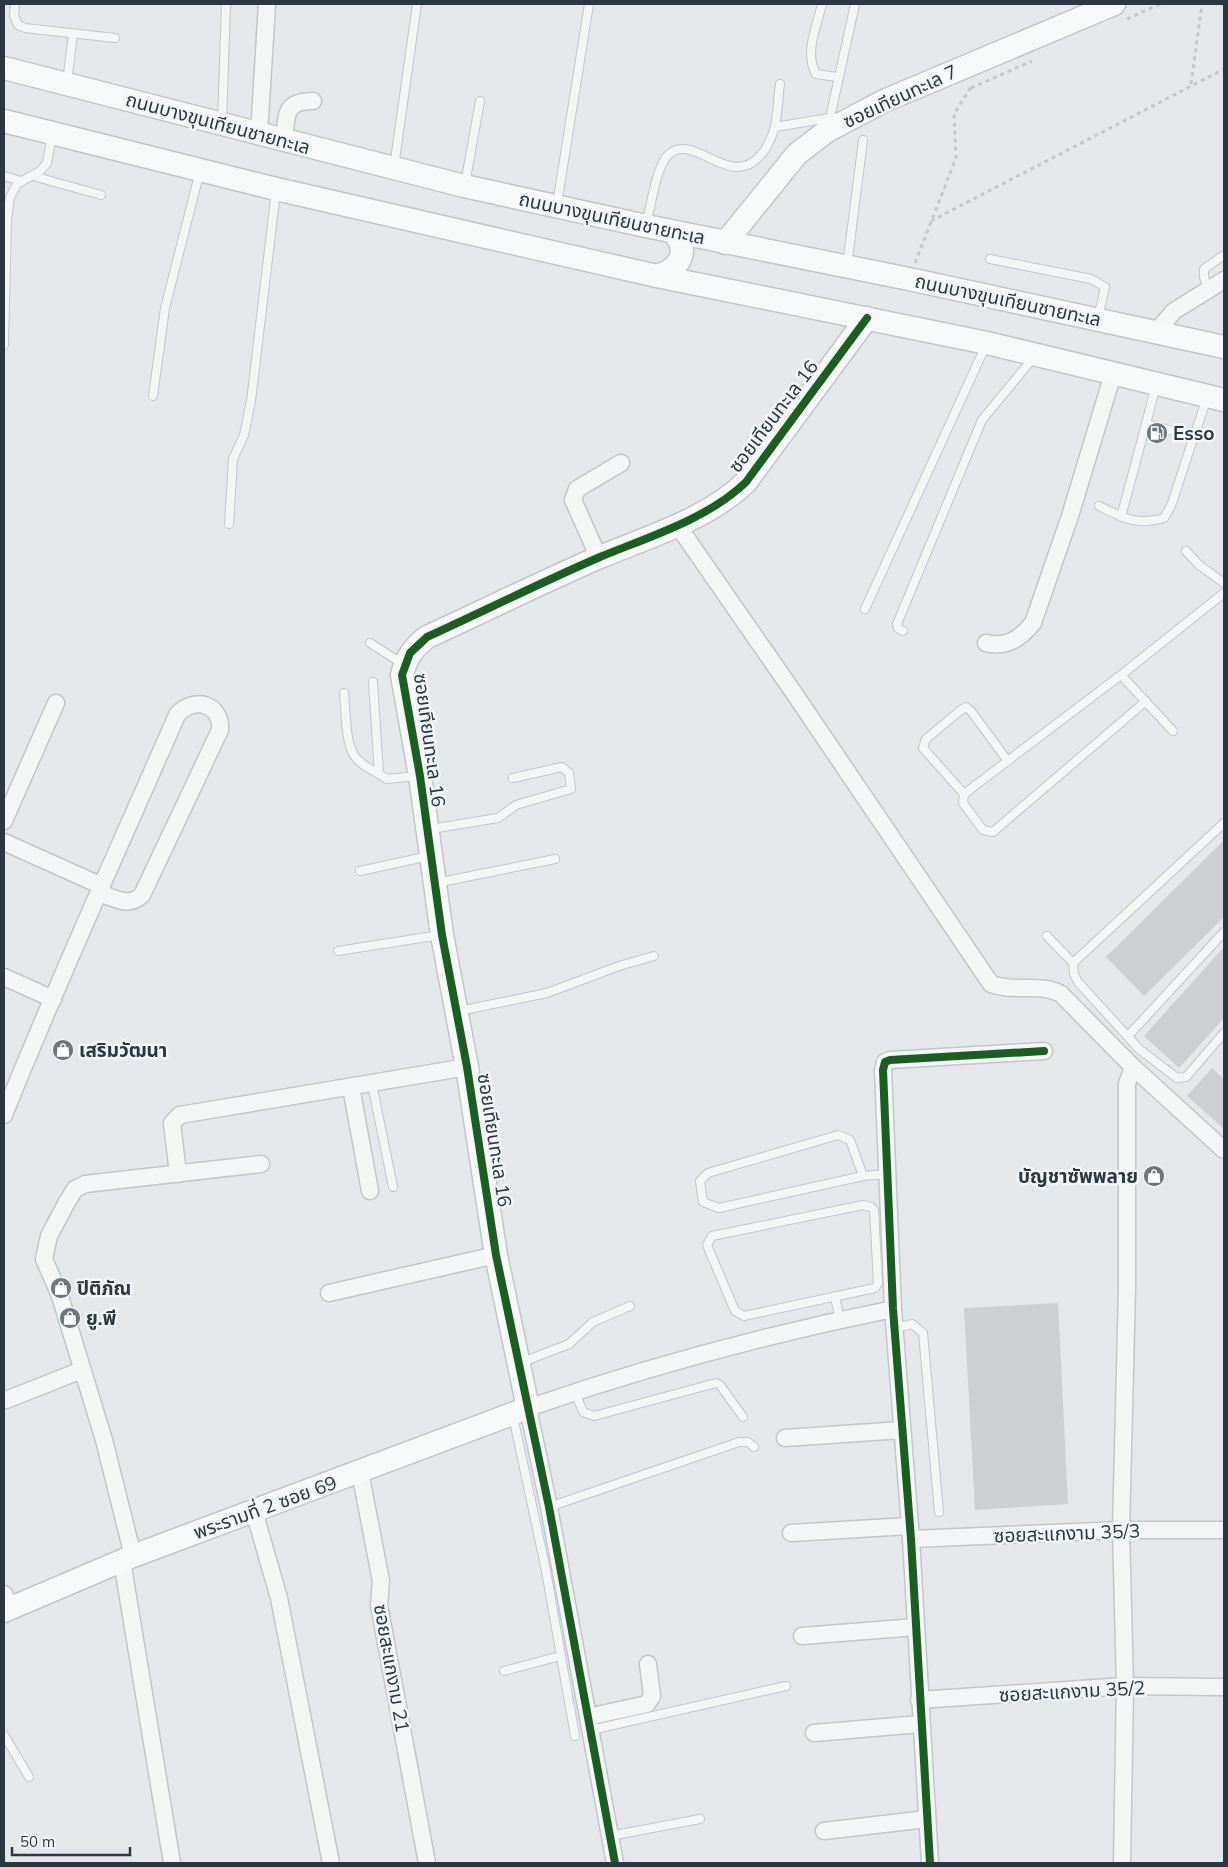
<svg xmlns="http://www.w3.org/2000/svg" width="1228" height="1867" font-family="Mulish,'Noto Sans Thai',sans-serif">
<style>
.building{fill:#cdd0d2}
.lines{fill:none;stroke-linecap:round;stroke-linejoin:round}
.lane-casing{stroke:#c3c6c8;stroke-width:10}
.street-casing{stroke:#c3c6c8;stroke-width:19}
.secondary-casing{stroke:#c3c6c8;stroke-width:25}
.path{stroke:#c6c9cb;stroke-width:3;stroke-dasharray:4 4;stroke-linecap:butt}
.lane{stroke:#f4f6f6;stroke-width:8}
.street{stroke:#f4f6f6;stroke-width:16}
.secondary{stroke:#f7f8f8;stroke-width:22}
.cycleway-casing{stroke:#f3f6f8;stroke-width:11}
.cycleway{stroke:#1b5e20;stroke-width:8}
.labels{text-anchor:middle;stroke-width:5;stroke-linejoin:round;paint-order:stroke}
.street-label{font-size:19px;fill:#2c3743;stroke:#f3f6f8}
.poi-label{font-size:19px;font-weight:bold;fill:#2c3743;stroke:#f3f6f8;text-anchor:start}
</style>
<rect width="100%" height="100%" fill="#e5e8ea"/>
<g class="building">
<polygon points="1224,840 1224,917 1144,996 1106,957"/>
<polygon points="1224,947 1224,1018 1179,1068 1144,1036"/>
<polygon points="1212,1068 1224,1079 1224,1129 1187,1096"/>
<polygon points="1058,1303 1068,1504 975,1510 964,1308"/>
</g>
<g class="lines">
<g class="lane-casing">
<g id="lane">
<polyline points="15,4 14,16 18,25 25,28 115,38"/>
<path d="M822 4C817 26 804 52 816 74L837 77"/>
<polyline points="67,82 73,34"/>
<polyline points="222,122 226,4"/>
<polyline points="775,127 829,118"/>
<polyline points="828,127 855,4"/>
<polyline points="394,167 417,4"/>
<polyline points="4,176 21,181"/>
<polyline points="33,176 101,195"/>
<polyline points="465,184 480,101"/>
<polyline points="557,204 589,4"/>
<path d="M646 224C651 207 656 167 668 155 694 131 728 189 759 157 767 149 772 137 775 126 778 113 778 98 780 84"/>
<polyline points="990,259 1091,279 1105,287 1098,318"/>
<polyline points="847,266 863,140"/>
<polyline points="1208,290 1204,277 1204,269 1224,255"/>
<polyline points="4,345 7,220 10,197 17,184 40,171 47,163 52,135"/>
<polyline points="1156,385 1146,424 1194,436 1207,398"/>
<polyline points="153,396 165,308 200,171"/>
<path d="M1099 506C1123 518 1138 526 1164 518L1171 506 1194 436"/>
<polyline points="1121,517 1146,424"/>
<polyline points="229,524 233,459 244,435 251,401 276,191"/>
<polyline points="1186,551 1199,565 1224,583"/>
<polyline points="865,609 986,345"/>
<polyline points="903,631 898,628 897,624 982,420 1034,357"/>
<polyline points="370,643 403,664"/>
<polyline points="1121,675 1173,731"/>
<polyline points="373,682 379,774 387,779 418,776"/>
<path d="M344 693C346 709 345 742 354 755 359 764 371 769 379 774"/>
<polyline points="1146,701 993,832 983,830 963,803 964,794 1121,675 1224,593"/>
<polyline points="964,794 923,748 926,739 961,710 966,707 971,711 1007,760"/>
<polyline points="431,829 498,818 516,805 571,789 569,773 562,767 513,778"/>
<polyline points="360,871 429,856"/>
<polyline points="436,883 555,859"/>
<polyline points="1047,936 1073,963 1074,974 1078,982 1139,1049 1177,1078 1186,1077 1224,1033"/>
<polyline points="338,951 440,935"/>
<polyline points="1073,963 1224,823"/>
<polyline points="459,1011 547,993 619,966 654,956"/>
<polyline points="1128,1036 1224,932"/>
<polyline points="372,1084 393,1187"/>
<polyline points="863,1176 850,1140 838,1135 708,1173 700,1181 703,1202 719,1208 863,1176 886,1174"/>
<polygon points="863,1205 871,1207 874,1210 878,1283 875,1288 744,1316 735,1311 707,1245 712,1236"/>
<polyline points="835,1297 840,1320"/>
<polyline points="895,1328 912,1324 923,1333 939,1512"/>
<polyline points="520,1363 569,1344 593,1322 630,1306"/>
<polyline points="575,1392 583,1412 594,1416 716,1383 720,1385 743,1417"/>
<polyline points="513,1416 546,1571 575,1736"/>
<polyline points="549,1507 739,1442 748,1442 754,1447"/>
<polyline points="504,1671 560,1656"/>
<polyline points="591,1730 786,1686"/>
<polyline points="4,1735 29,1777"/>
<polyline points="610,1836 700,1819"/>
</g>
</g>
<g class="street-casing">
<g id="street">
<polyline points="259,134 267,4"/>
<path d="M284 141C287 116 283 101 313 101"/>
<polyline points="1155,333 1174,311 1224,280"/>
<path d="M678 526 796 696 991 984C1014 993 1040 982 1061 994L1133 1067 1224 1150"/>
<polyline points="599,558 573,500 577,489 621,463"/>
<path d="M986 643C1006 648 1020 639 1033 623L1070 516 1113 374"/>
<polyline points="4,821 56,703"/>
<polyline points="4,842 102,886"/>
<polyline points="4,977 53,999"/>
<polyline points="351,1087 370,1191"/>
<path d="M4 1115C58 980 119 848 177 715 193 696 222 703 220 730L142 895C128 908 115 898 99 893"/>
<polyline points="178,1174 172,1123 180,1115 467,1067"/>
<polyline points="329,1293 496,1255"/>
<polyline points="6,1400 82,1370"/>
<polyline points="785,1438 902,1430"/>
<polyline points="360,1472 381,1581 379,1605 427,1863"/>
<polyline points="254,1511 279,1598 331,1863"/>
<polyline points="791,1533 909,1526"/>
<polyline points="911,1539 1121,1530 1224,1530"/>
<polyline points="133,1556 104,1440 60,1296 44,1259 49,1236 67,1202 75,1189 85,1184 261,1164"/>
<polyline points="122,1561 172,1863"/>
<polyline points="4,1594 10,1608"/>
<polyline points="802,1636 916,1627"/>
<polyline points="919,1700 1125,1686 1224,1687"/>
<polyline points="588,1717 647,1704 652,1696 648,1664"/>
<polyline points="814,1733 920,1724"/>
<polyline points="824,1831 927,1819"/>
<path d="M615 1863 549 1507 528 1408C647 1367 769 1334 893 1309"/>
<polyline points="930,1863 911,1539 893,1309 883,1070 885,1062 890,1060 1044,1051"/>
<polyline points="1122,1863 1125,1686 1121,1530 1127,1288 1127,1084 1133,1067"/>
</g>
</g>
<g class="secondary-casing">
<g id="secondary">
<polyline points="4,68 464,186 646,226 909,279 1224,347"/>
<polyline points="4,121 276,189 657,276 987,343 1224,400"/>
<polyline points="725,243 797,154 827,131 884,101 1114,4"/>
<path d="M657 276C679 269 691 252 673 232"/>
<path d="M4 1611 133 1556 528 1408 496 1255 467 1067 442 935 420 776 402 675C406 658 413 648 427 637 484 611 542 582 600 557 648 537 708 519 746 482L867 318"/>
</g>
</g>
<g class="path">
<polyline points="1127,19 1160,4"/>
<polyline points="1191,84 1202,4"/>
<polyline points="971,88 1032,61"/>
<polyline points="931,221 1224,69"/>
<polyline points="915,263 956,158 954,114 973,84"/>
</g>
<use href="#lane" class="lane"/>
<use href="#street" class="street"/>
<use href="#secondary" class="secondary"/>
<g class="cycleway-casing">
<g id="cycleway">
<path d="M615 1863 549 1507 496 1255 467 1067 442 935 420 776 402 675 410 653 427 637C484 611 542 582 600 557 648 537 708 519 746 482L867 318"/>
<polyline points="930,1863 911,1539 893,1309 883,1070 885,1062 890,1060 1044,1051"/>
</g>
</g>
<use href="#cycleway" class="cycleway"/>
</g>
<defs>
<g id="fuel-disc" transform="scale(1.125)"><circle r="9.5" fill="#6d757d" stroke="#f3f6f8"/><path d="M-5.5-6h7V0h2V4h1.3V-2.5L3-4.5l.8-.8L6-3V5H2.5V1h-1V6h-7ZM-4.2-4.7v3.2H.2V-4.7Z" fill="#fff"/></g>
<g id="shop-disc" transform="scale(1.125)"><circle r="9.5" fill="#6d757d" stroke="#f3f6f8"/><path d="M-5-2.5h2.3a2.7 3.5 0 0 1 5.4 0H5L5.5 6h-11ZM-1.5-2.5h3a1.5 2.3 0 0 0-3 0Z" fill="#fff"/></g>
</defs>
<g fill-rule="evenodd">
<use href="#fuel-disc" x="1157" y="433"/>
<use href="#shop-disc" x="63" y="1050"/>
<use href="#shop-disc" x="1154" y="1176"/>
<use href="#shop-disc" x="61" y="1288"/>
<use href="#shop-disc" x="70" y="1318"/>
</g>
<g class="labels">
<g class="street-label">
<text transform="translate(900 96) rotate(-25)" y="7">ซอยเทียนทะเล 7</text>
<text transform="translate(218 123) rotate(15)" y="7">ถนนบางขุนเทียนชายทะเล</text>
<text transform="translate(612 218) rotate(12)" y="7">ถนนบางขุนเทียนชายทะเล</text>
<text transform="translate(1008 300) rotate(12)" y="7">ถนนบางขุนเทียนชายทะเล</text>
<text transform="translate(773 416) rotate(-53)" y="7">ซอยเทียนทะเล 16</text>
<text transform="translate(430 740) rotate(82)" y="7">ซอยเทียนทะเล 16</text>
<text transform="translate(495 1140) rotate(81)" y="7">ซอยเทียนทะเล 16</text>
<text transform="translate(265 1507) rotate(-20)" y="7">พระรามที่ 2 ซอย 69</text>
<text transform="translate(1067 1533) rotate(-2)" y="7">ซอยสะแกงาม 35/3</text>
<text transform="translate(392 1668) rotate(80)" y="7">ซอยสะแกงาม 21</text>
<text transform="translate(1072 1691) rotate(-3)" y="7">ซอยสะแกงาม 35/2</text>
</g>
<g class="poi-label">
<text x="1173" y="440">Esso</text>
<text x="79" y="1057">เสริมวัฒนา</text>
<text x="1138" y="1183" text-anchor="end">บัญชาซัพพลาย</text>
<text x="77" y="1295">ปิติภัณ</text>
<text x="86" y="1325">ยู.พี</text>
</g>
</g>
<rect width="1228" height="1867" fill="none" stroke="#2c3743" stroke-width="10"/>
<path d="M12 1847v8h118v-8" fill="none" stroke="#2c3743" stroke-width="2.5"/>
<text x="20" y="1847" font-size="15" fill="#2c3743" stroke="#f3f6f8" stroke-width="4" paint-order="stroke">50 m</text>
</svg>
